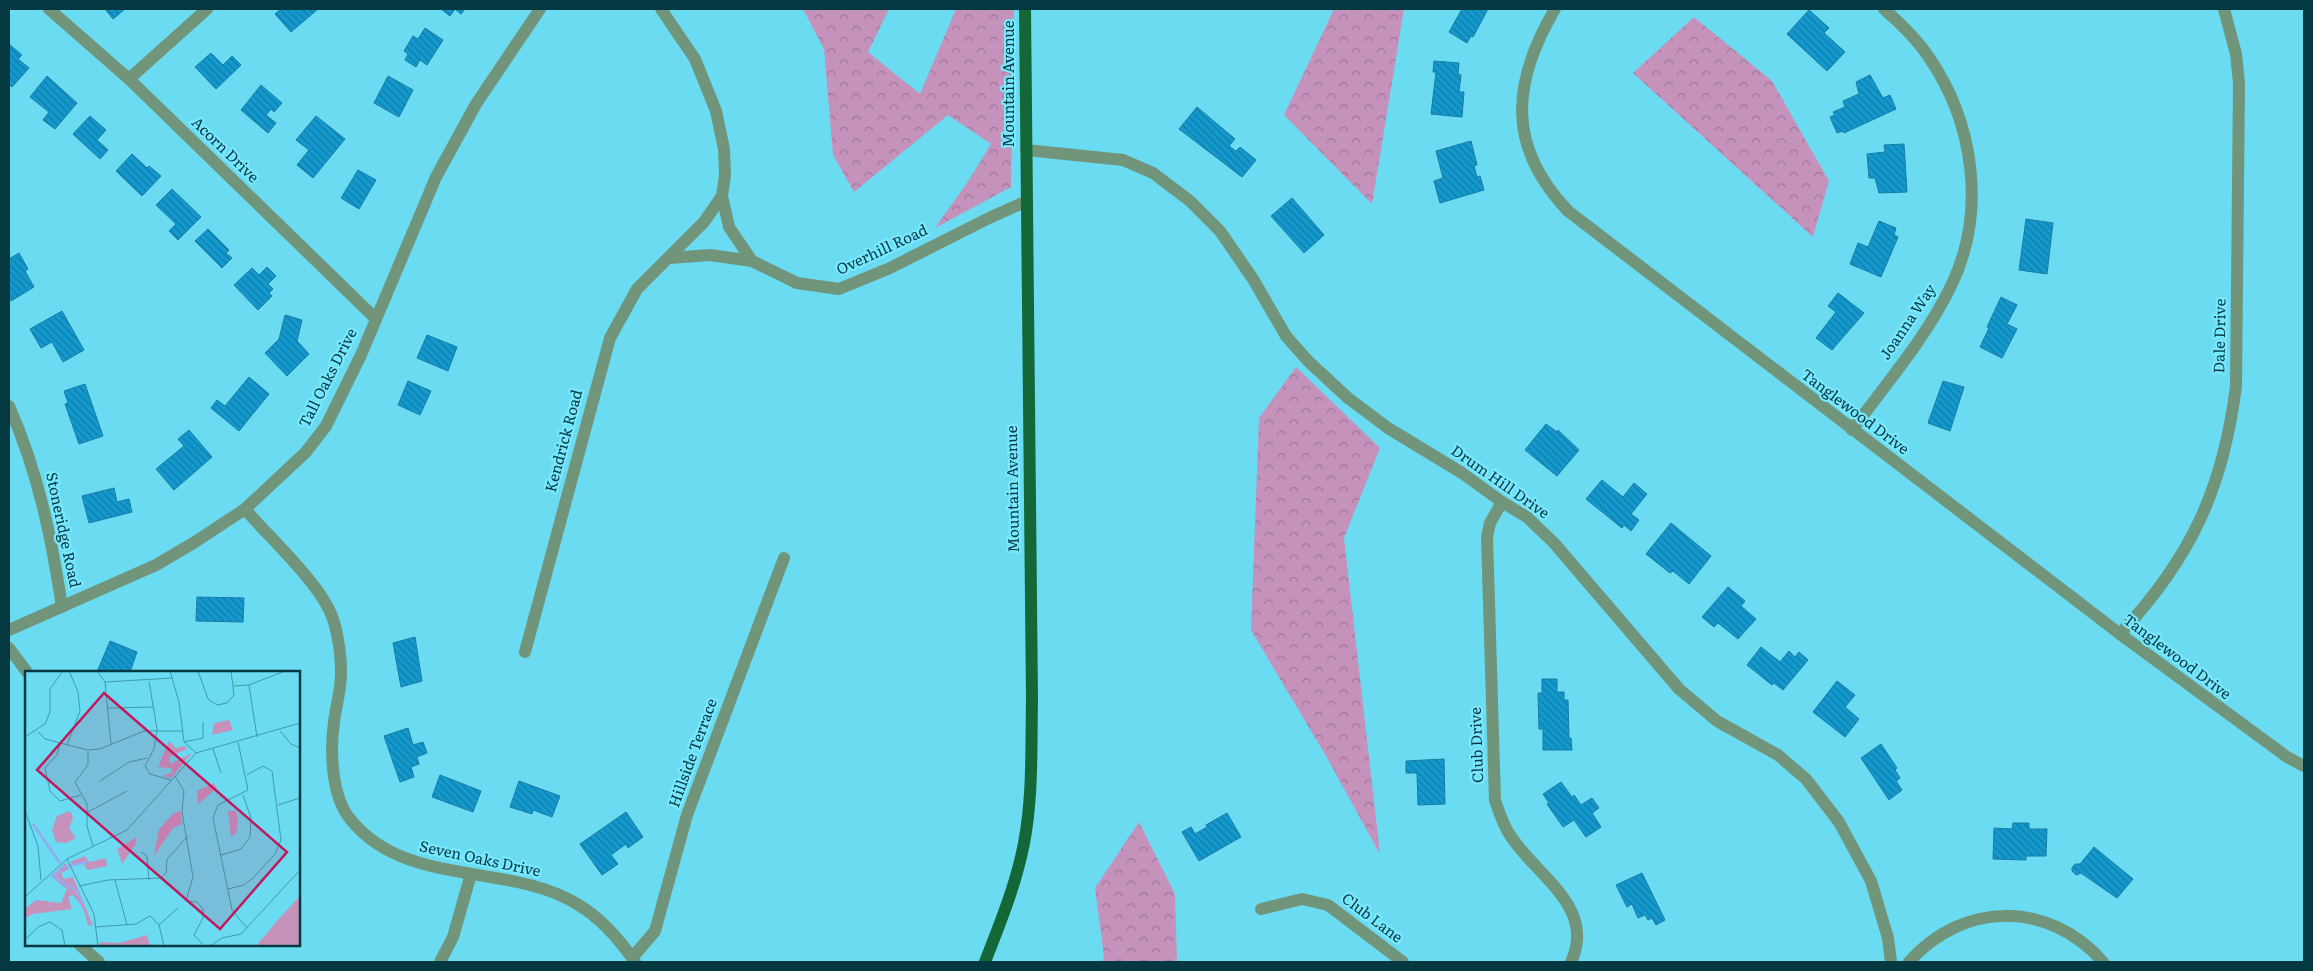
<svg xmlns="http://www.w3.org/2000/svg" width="2313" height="971" font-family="Literata,serif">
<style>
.forest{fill:url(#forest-crowns)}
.building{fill:url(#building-back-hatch);stroke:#187ca6}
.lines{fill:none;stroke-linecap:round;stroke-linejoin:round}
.minor{stroke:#70957a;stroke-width:12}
.major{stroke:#146838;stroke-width:12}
.labels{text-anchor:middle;stroke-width:4.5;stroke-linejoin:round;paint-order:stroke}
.street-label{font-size:15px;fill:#043942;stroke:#78e8ff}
.inset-river{fill:none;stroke:#98aaef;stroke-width:2.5}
.inset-road{fill:none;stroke:#419aab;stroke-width:1}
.view{fill:#c2185b;fill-opacity:0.15;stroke:#c2185b;stroke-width:2.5}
.inset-edge{fill:none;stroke:#043942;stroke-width:2.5}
</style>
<defs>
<pattern id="forest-crowns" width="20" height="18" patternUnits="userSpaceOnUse" patternTransform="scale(1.25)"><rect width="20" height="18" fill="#c592bc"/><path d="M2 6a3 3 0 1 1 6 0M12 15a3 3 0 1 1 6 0" fill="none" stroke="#9e789a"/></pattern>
<pattern id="building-back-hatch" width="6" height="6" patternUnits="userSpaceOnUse" patternTransform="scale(1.25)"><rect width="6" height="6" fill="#1399ce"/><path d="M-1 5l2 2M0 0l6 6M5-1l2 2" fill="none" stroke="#0f7ea9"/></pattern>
</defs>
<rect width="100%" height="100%" fill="#6adbf1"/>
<g class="forest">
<polygon points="803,9 889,9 868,52 920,94 956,9 1014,9 1011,187 935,228 969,180 991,144 948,115 854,192 833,155 824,49"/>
<polygon points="1334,9 1404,9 1372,204 1284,115"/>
<polygon points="1694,17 1772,81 1829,181 1813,237 1633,73"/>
<polygon points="1296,367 1380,448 1344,538 1380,854 1326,756 1251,630 1259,418"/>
<polygon points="1139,822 1175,894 1177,962 1102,962 1104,956 1095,888"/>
</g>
<g class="building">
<polygon points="105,9 125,9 113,19"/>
<polygon points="281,9 318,9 291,32 275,14"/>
<polygon points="441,9 465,9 461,14 455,9 450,16"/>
<polygon points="1462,9 1488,9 1473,37 1471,36 1467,43 1449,32"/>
<polygon points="1809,10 1829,28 1824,33 1845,52 1827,71 1787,34"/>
<polygon points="425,28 443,40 427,65 420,60 416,67 405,60 408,54 404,51 413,36 418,39"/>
<polygon points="9,44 22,55 18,59 29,68 12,87 9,84"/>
<polygon points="211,53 223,65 232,56 241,65 216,89 195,67"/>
<polygon points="1434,61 1459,63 1458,74 1461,75 1459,92 1464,92 1462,117 1431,114 1436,72 1433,72"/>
<polygon points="1870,75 1883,98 1890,95 1896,109 1844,133 1843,131 1837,133 1830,117 1835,115 1833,112 1845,107 1843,101 1859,94 1856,82"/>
<polygon points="47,76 77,103 55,129 43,120 49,112 30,97"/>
<polygon points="388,76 413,90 399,117 374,103"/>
<polygon points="261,85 282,103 274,112 271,109 266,115 276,123 268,133 241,110"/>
<polygon points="1197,107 1235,139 1229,146 1236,151 1240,147 1256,160 1242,177 1179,129"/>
<polygon points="90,116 106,130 97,140 108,150 100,159 73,134"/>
<polygon points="316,116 345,139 313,178 297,165 309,150 296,140"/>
<polygon points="1471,141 1477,165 1474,166 1477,177 1480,176 1484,190 1440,203 1434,181 1443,178 1436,151"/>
<polygon points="1904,144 1907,192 1879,193 1875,178 1869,178 1867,154 1885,152 1884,145"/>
<polygon points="132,154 147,168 149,166 161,176 142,196 116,171"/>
<polygon points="358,170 376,180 359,209 341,198"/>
<polygon points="172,189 201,217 178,240 169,231 176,224 156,205"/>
<polygon points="1292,198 1324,235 1304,253 1271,216"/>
<polygon points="2026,219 2053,223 2047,274 2019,270"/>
<polygon points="1879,221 1896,228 1894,235 1898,237 1881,277 1850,264 1858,243 1868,247"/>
<polygon points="208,229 229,250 226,253 232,258 222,268 195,241"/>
<polygon points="19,253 28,269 25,271 34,287 11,301 9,296 9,259"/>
<polygon points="267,267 276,276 268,284 273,289 269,293 272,296 258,310 234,285 252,268 259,275"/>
<polygon points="1838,293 1864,313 1832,350 1816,338 1836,312 1828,306"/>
<polygon points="2001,297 2017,305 2007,324 2017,329 2002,358 1980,347 1989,328 1987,327"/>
<polygon points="62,311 84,350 63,362 52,342 41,348 30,329"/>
<polygon points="285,315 302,320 297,341 309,354 287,376 265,353 279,339"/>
<polygon points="427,335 457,347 448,371 417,358"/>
<polygon points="249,377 269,394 239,431 211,408 217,400 225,406"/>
<polygon points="408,381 431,391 420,415 398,405"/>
<polygon points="1943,381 1964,387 1950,431 1928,423"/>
<polygon points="85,384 103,436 79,444 65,404 68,403 64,391"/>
<polygon points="1546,424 1557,432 1558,430 1579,450 1557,476 1525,450"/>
<polygon points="189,430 212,457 174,490 156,469 184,446 178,439"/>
<polygon points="1602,480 1623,497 1634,483 1647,494 1631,514 1639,520 1631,531 1624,525 1622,528 1586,499"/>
<polygon points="114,488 117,502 129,499 132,512 89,523 82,496"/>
<polygon points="1671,523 1711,556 1689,584 1673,571 1670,573 1646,554"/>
<polygon points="1728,587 1745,601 1741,606 1756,619 1738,639 1718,623 1714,627 1702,617"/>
<polygon points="197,597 244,598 243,622 196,621"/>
<polygon points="415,637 422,681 401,687 393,643"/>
<polygon points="110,641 137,652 130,672 97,672"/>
<polygon points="1761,647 1780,662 1789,651 1795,657 1799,652 1808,660 1783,690 1774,683 1772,685 1747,665"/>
<polygon points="1542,679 1557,679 1557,692 1564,692 1564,700 1568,700 1569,738 1571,738 1572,750 1543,750 1543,729 1539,729 1538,693 1542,693"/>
<polygon points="1837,681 1855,695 1845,707 1859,719 1845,737 1813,712"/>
<polygon points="408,728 413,745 423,742 427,753 417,757 419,764 411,767 414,777 400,782 384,736"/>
<polygon points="1881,744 1897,768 1895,770 1900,778 1896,781 1902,790 1889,800 1861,758"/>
<polygon points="1444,759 1445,804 1418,805 1417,773 1406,773 1406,761"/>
<polygon points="440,775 481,791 473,812 432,797"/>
<polygon points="519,781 560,796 552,817 533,810 532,814 510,807"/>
<polygon points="1561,782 1572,797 1574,795 1581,805 1592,798 1599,808 1592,813 1601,827 1586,837 1574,820 1563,827 1547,804 1549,803 1543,794"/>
<polygon points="626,812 643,837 628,848 626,844 611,855 618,864 602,875 580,844"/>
<polygon points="1227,813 1241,837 1199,861 1182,832 1191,827 1195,834 1207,827 1206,825"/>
<polygon points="2013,823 2029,823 2029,829 2047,829 2046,856 2026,856 2026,860 1993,859 1994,828 2012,829"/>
<polygon points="2094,847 2133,879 2117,898 2081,873 2076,875 2072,871 2072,868 2075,864 2080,864"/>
<polygon points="1642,873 1665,920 1656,925 1652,918 1648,920 1645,915 1638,918 1632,904 1627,907 1616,885"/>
</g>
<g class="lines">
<g class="minor">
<polyline points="49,9 129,79 375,318"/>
<polyline points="661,9 695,59 716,111 724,149 725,175 722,196 729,227 752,261 797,283 839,289 890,268 989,218 1027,201"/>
<path d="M1555 9C1512 82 1506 146 1568 211L2120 634 2287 757 2304 766"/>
<polyline points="129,79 207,9"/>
<polyline points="1026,150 1123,160 1153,173 1190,201 1220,231 1253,279 1286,336 1308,361 1348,398 1388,428 1462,473 1502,502 1527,517 1554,543 1679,689 1717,721 1778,755 1806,779 1839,822 1871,881 1888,938 1891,962"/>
<polyline points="670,258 710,255 752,261"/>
<path d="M9 406C38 472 51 535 62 607"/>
<path d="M1852 430C1886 384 1926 338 1951 286 1987 212 1974 122 1928 56 1916 38 1900 23 1884 9"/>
<path d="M1502 502 1490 523 1487 537 1495 800C1499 812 1503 825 1510 835 1535 875 1597 907 1571 962"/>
<path d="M245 509C269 537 318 582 331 614 337 627 341 655 341 670 342 686 336 705 334 722 330 750 331 797 351 820 406 888 508 862 577 904 601 918 620 940 635 962"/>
<polyline points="9,630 156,565 195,542 245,509 306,452 326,426 361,355 436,177 476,104 540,9"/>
<path d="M2120 634C2191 558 2223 489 2236 386L2239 83 2236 54 2224 9"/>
<polyline points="9,648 27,672"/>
<polyline points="525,652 610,338 637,289 704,222 722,196"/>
<polyline points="1261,909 1302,899 1328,905 1403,962"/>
<polyline points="80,945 99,962"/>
<polyline points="632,958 655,931 687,815 784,558"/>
<polyline points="440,962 453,937 471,874"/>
<path d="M1909 962C1963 901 2049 900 2103 962"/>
</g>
<path class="major" d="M985 962C1000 923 1016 885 1024 843 1033 797 1031 746 1032 699L1025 9"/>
</g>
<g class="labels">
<g class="street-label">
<text transform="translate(1009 84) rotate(-90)" y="5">Mountain Avenue</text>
<text transform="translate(225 150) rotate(44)" y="5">Acorn Drive</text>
<text transform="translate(882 250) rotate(-25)" y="5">Overhill Road</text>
<text transform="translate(1908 322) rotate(-56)" y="5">Joanna Way</text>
<text transform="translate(2220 336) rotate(-89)" y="5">Dale Drive</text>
<text transform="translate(328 378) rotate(-63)" y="5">Tall Oaks Drive</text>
<text transform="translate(1855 412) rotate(37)" y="5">Tanglewood Drive</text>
<text transform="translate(564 441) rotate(-75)" y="5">Kendrick Road</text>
<text transform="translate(1500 482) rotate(35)" y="5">Drum Hill Drive</text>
<text transform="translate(1013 489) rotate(-91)" y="5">Mountain Avenue</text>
<text transform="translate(63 530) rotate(78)" y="5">Stoneridge Road</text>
<text transform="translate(2177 657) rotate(37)" y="5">Tanglewood Drive</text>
<text transform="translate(1477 745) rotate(-92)" y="5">Club Drive</text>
<text transform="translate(693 753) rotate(-70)" y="5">Hillside Terrace</text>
<text transform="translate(480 859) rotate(12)" y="5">Seven Oaks Drive</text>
<text transform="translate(1372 918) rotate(37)" y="5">Club Lane</text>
</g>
</g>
<g transform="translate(25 671)">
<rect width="275" height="275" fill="#6adbf1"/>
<path d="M204 49 208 59 187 64 189 52ZM144 70 151 77 160 75 162 78 144 86 145 93 167 82 146 107 137 105 147 102 146 97 133 96ZM189 112 192 117 173 133 172 120ZM45 140 48 147 44 157 51 167 41 172 31 171 27 159 32 145ZM156 140 157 153 148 157 129 185 134 158 149 142ZM203 140H211L213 150 211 162 206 166ZM112 166 110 174 97 193 92 178ZM60 185 64 191 81 187 82 195 62 199 59 193 48 194 45 191ZM40 192 44 198 36 202 39 208 48 206 68 255 63 254 58 237 48 224 43 226 47 238 8 243 0 247V238L11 229 36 232 42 218 26 205ZM122 264 125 275H75V271L94 272Z" fill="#c592bc"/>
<path d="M275 225V275H231L252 250Z" fill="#c592bc"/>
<path class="inset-river" d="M8 153 35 192M58 232 50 219 29 205 38 196 62 191"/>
<path class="inset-road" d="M72 0 80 11 86 73M145 0 154 31 159 71 171 82M173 0 183 28 192 34 202 32 209 24 206 0M124 10 132 58 129 78 120 95 125 103 146 109M80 11 147 7M209 15 224 14M83 37 129 36M255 60 266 73 275 77M13 61 20 68 63 79 75 78 119 60H158M0 66 20 53 25 41V18L38 0M232 66 224 14 260 0M159 71 178 67V51M213 71 223 119 193 134 188 147 207 239 222 257M35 73 32 84 20 97 25 120 35 130 56 124M42 74 55 40 53 21 44 0M188 78 196 102M63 80V94L50 111 62 133V155L68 175M150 105 159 120 157 141 168 206 161 230 172 231 178 238V247L169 264 179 275M75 110 104 91 122 87M253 134 275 127M0 140 13 175 16 209M63 141 102 120M116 181 122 185 124 209M196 184 216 178 225 166 226 147 218 124M42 188 69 243 73 275M90 209 102 254M54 215 83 209 136 207 141 202 142 188 163 165M203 218 219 214 229 206 250 183 256 169 247 100 238 95 222 104M0 226 42 188 102 159 171 82 275 52M134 254 153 237M70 256 111 253 125 245 134 254 139 275M0 269 13 256 25 251 37 259 40 275M185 275 197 267 216 263 275 199"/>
<path class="view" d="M79 22 262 181 195 258 12 99Z"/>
<rect width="275" height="275" class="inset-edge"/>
</g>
<rect width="2313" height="971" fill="none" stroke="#043942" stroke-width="20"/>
</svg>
